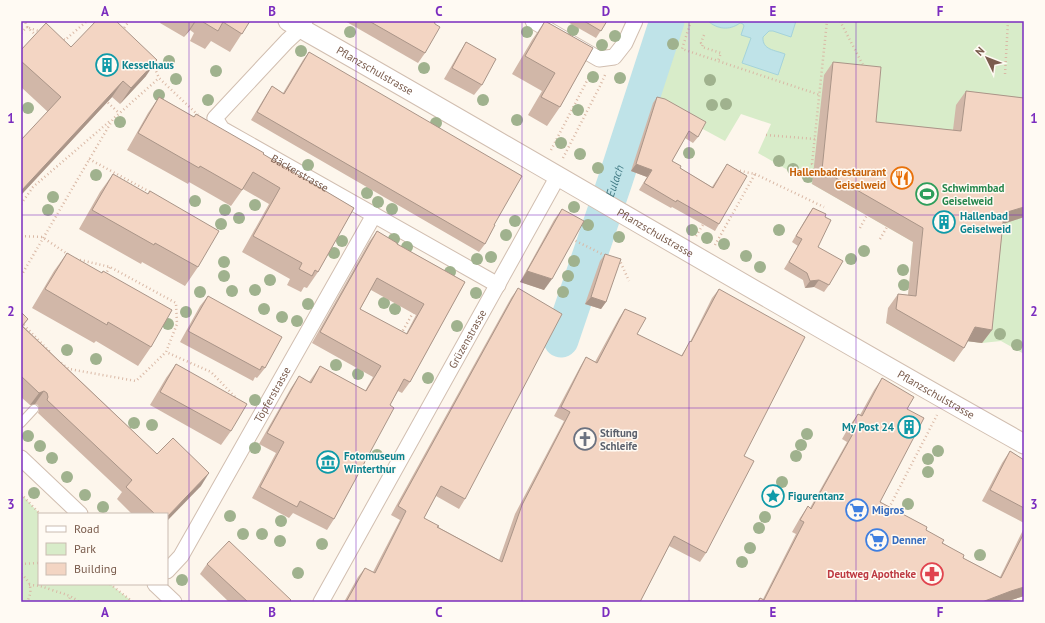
<svg xmlns="http://www.w3.org/2000/svg" width="1045" height="623" font-family="'PT Sans',sans-serif">
<style>
.green{fill:#d8ecc9}
.water{fill:#bfe3e8;stroke:#a5d3da}
.lines{fill:none;stroke-linecap:round;stroke-linejoin:round}
.river{stroke:#bfe3e8;stroke-width:35}
.service-casing{stroke:#d1beb0;stroke-width:10}
.minor-casing{stroke:#d1beb0;stroke-width:17}
.tertiary-casing{stroke:#d1beb0;stroke-width:21}
.path{stroke:#d9b8a5;stroke-width:2.5;stroke-dasharray:1 3;stroke-linecap:butt}
.service{stroke:#fff;stroke-width:8}
.minor{stroke:#fff;stroke-width:15}
.tertiary{stroke:#fff;stroke-width:19}
.tree{fill:#a0b28e}
.wall{fill:#d1b7a8;fill-rule:evenodd}
.shaded-wall{fill:#aa9588}
.building{fill:#f3d5c3;stroke:#aa9588;fill-rule:evenodd}
.grid{fill:none;stroke:#7b2cbf;stroke-width:1;stroke-opacity:0.55}
.labels{text-anchor:middle;stroke-width:3;stroke-linejoin:round;paint-order:stroke}
.culture-label{font-size:11px;font-weight:bold;fill:#0d838f;stroke:#fffaf3;text-anchor:start}
.street-label{font-size:11px;fill:#7a5c4d;stroke:#fffaf3}
.food-label{font-size:11px;font-weight:bold;fill:#c56008;stroke:#fffaf3;text-anchor:end}
.leisure-label{font-size:11px;font-weight:bold;fill:#27864d;stroke:#fffaf3;text-anchor:start}
.worship-label{font-size:11px;font-weight:bold;fill:#5b616d;stroke:#fffaf3;text-anchor:start}
.shop-label{font-size:11px;font-weight:bold;fill:#366cbe;stroke:#fffaf3;text-anchor:start}
.health-label{font-size:11px;font-weight:bold;fill:#be3a42;stroke:#fffaf3;text-anchor:end}
.water-label{font-size:12px;font-style:italic;fill:#437c86;stroke:#fffaf3}
.neatline{fill:none;stroke:#7b2cbf;stroke-width:1.5}
.grid-label{font-size:13px;text-anchor:middle;font-weight:bold;fill:#7b2cbf}
</style>
<rect width="100%" height="100%" fill="#fdf6ec"/>
<g class="green">
<polygon points="678,21 1024,21 1024,354 1001,341 982,343 966,341 954,362 886,323 907,309 913,242 758,153 771,124 741,114 725,141 651,101"/>
<polygon points="21,494 40,514 39,584 110,584 133,602 21,602"/>
</g>
<path class="water" d="M708 21H796L791 37 773 31H769L763 37C762 50 775 50 785 54L778 75 742 63 751 38 741 35 744 26 743 24 740 23C729 31 717 29 708 21Z"/>
<g class="lines">
<path class="river" id="s1" d="M561 340 615 181 667 21"/>
<g class="service-casing">
<polyline id="service" points="21,423 34,409"/>
</g>
<g class="minor-casing">
<g id="minor">
<path id="s2" d="M305 21 301 28 287 41 215 118 222 129 498 285"/>
<polyline points="533,21 599,59 614,57 625,43 635,21"/>
<polyline points="21,458 80,514"/>
<path id="s3" d="M167 571 181 556 374 215"/>
<polyline points="155,584 174,602"/>
<path id="s4" d="M321 602 558 176"/>
</g>
</g>
<g class="tertiary-casing">
<g id="tertiary">
<path id="s5" d="M288 21C534 160 777 306 1024 444"/>
</g>
</g>
<g class="path">
<polyline points="691,21 682,49 820,95"/>
<polyline points="840,21 864,67"/>
<polyline points="27,27 37,36"/>
<polyline points="29,28 42,32"/>
<polyline points="122,31 129,21"/>
<polyline points="21,33 27,27 25,21"/>
<polyline points="704,35 701,43 703,44 702,47 721,53 718,61"/>
<polyline points="60,38 65,40 87,21"/>
<polyline points="153,64 159,78 198,115"/>
<polyline points="1005,74 1008,21"/>
<polyline points="105,100 119,113"/>
<polyline points="766,135 815,139"/>
<polyline points="551,150 591,73"/>
<polyline points="563,158 600,86 605,75"/>
<polyline points="89,159 150,192 149,194"/>
<polyline points="816,165 812,164 827,21"/>
<polyline points="755,174 824,207"/>
<polyline points="21,204 33,187 110,121"/>
<polyline points="860,228 867,215"/>
<polyline points="21,236 42,237 69,255"/>
<polyline points="696,236 704,223"/>
<polyline points="572,239 606,256"/>
<polyline points="880,239 887,227"/>
<polyline points="715,245 755,174 736,170"/>
<polyline points="76,259 110,267 176,303 177,324 166,352 211,372 237,399"/>
<polyline points="618,260 620,261 629,281"/>
<polyline points="105,275 110,267"/>
<polyline points="21,276 113,119 159,78"/>
<polyline points="21,322 51,353"/>
<polyline points="401,334 414,311"/>
<polyline points="61,363 69,369 136,381 166,352"/>
<polyline points="21,494 40,514"/>
<polyline points="889,508 937,415"/>
<polyline points="21,564 39,563"/>
<path d="M21 574C31 582 33 590 27 602"/>
<polyline points="110,584 133,602"/>
<path d="M29 585C38 585 44 587 52 590 63 594 69 594 79 602"/>
<polyline points="67,602 71,596"/>
</g>
<use href="#service" class="service"/>
<use href="#minor" class="minor"/>
<use href="#tertiary" class="tertiary"/>
</g>
<g class="tree">
<circle cx="573" cy="30" r="6"/>
<circle cx="350" cy="32" r="6"/>
<circle cx="527" cy="32" r="6"/>
<circle cx="615" cy="36" r="6"/>
<circle cx="673" cy="44" r="6"/>
<circle cx="602" cy="45" r="6"/>
<circle cx="301" cy="51" r="6"/>
<circle cx="169" cy="61" r="6"/>
<circle cx="424" cy="68" r="6"/>
<circle cx="216" cy="71" r="6"/>
<circle cx="593" cy="77" r="6"/>
<circle cx="620" cy="78" r="6"/>
<circle cx="176" cy="79" r="6"/>
<circle cx="710" cy="80" r="6"/>
<circle cx="159" cy="95" r="6"/>
<circle cx="208" cy="100" r="6"/>
<circle cx="483" cy="100" r="6"/>
<circle cx="726" cy="104" r="6"/>
<circle cx="712" cy="105" r="6"/>
<circle cx="28" cy="108" r="6"/>
<circle cx="578" cy="110" r="6"/>
<circle cx="517" cy="120" r="6"/>
<circle cx="120" cy="122" r="6"/>
<circle cx="436" cy="123" r="6"/>
<circle cx="561" cy="143" r="6"/>
<circle cx="689" cy="153" r="6"/>
<circle cx="580" cy="154" r="6"/>
<circle cx="779" cy="161" r="6"/>
<circle cx="308" cy="165" r="6"/>
<circle cx="598" cy="168" r="6"/>
<circle cx="793" cy="169" r="6"/>
<circle cx="96" cy="175" r="6"/>
<circle cx="808" cy="177" r="6"/>
<circle cx="367" cy="193" r="6"/>
<circle cx="53" cy="197" r="6"/>
<circle cx="195" cy="201" r="6"/>
<circle cx="378" cy="202" r="6"/>
<circle cx="255" cy="205" r="6"/>
<circle cx="574" cy="207" r="6"/>
<circle cx="392" cy="209" r="6"/>
<circle cx="48" cy="210" r="6"/>
<circle cx="225" cy="210" r="6"/>
<circle cx="239" cy="218" r="6"/>
<circle cx="515" cy="221" r="6"/>
<circle cx="221" cy="224" r="6"/>
<circle cx="588" cy="225" r="6"/>
<circle cx="692" cy="230" r="6"/>
<circle cx="779" cy="230" r="6"/>
<circle cx="506" cy="235" r="6"/>
<circle cx="619" cy="237" r="6"/>
<circle cx="707" cy="238" r="6"/>
<circle cx="394" cy="239" r="6"/>
<circle cx="342" cy="241" r="6"/>
<circle cx="724" cy="244" r="6"/>
<circle cx="407" cy="247" r="6"/>
<circle cx="864" cy="251" r="6"/>
<circle cx="334" cy="253" r="6"/>
<circle cx="746" cy="256" r="6"/>
<circle cx="491" cy="257" r="6"/>
<circle cx="477" cy="259" r="6"/>
<circle cx="851" cy="259" r="6"/>
<circle cx="574" cy="261" r="6"/>
<circle cx="224" cy="262" r="6"/>
<circle cx="760" cy="267" r="6"/>
<circle cx="903" cy="270" r="6"/>
<circle cx="450" cy="272" r="6"/>
<circle cx="224" cy="276" r="6"/>
<circle cx="568" cy="276" r="6"/>
<circle cx="270" cy="280" r="6"/>
<circle cx="904" cy="285" r="6"/>
<circle cx="255" cy="290" r="6"/>
<circle cx="232" cy="291" r="6"/>
<circle cx="200" cy="292" r="6"/>
<circle cx="563" cy="292" r="6"/>
<circle cx="476" cy="293" r="6"/>
<circle cx="384" cy="303" r="6"/>
<circle cx="308" cy="304" r="6"/>
<circle cx="264" cy="309" r="6"/>
<circle cx="395" cy="309" r="6"/>
<circle cx="186" cy="312" r="6"/>
<circle cx="282" cy="317" r="6"/>
<circle cx="297" cy="321" r="6"/>
<circle cx="168" cy="324" r="6"/>
<circle cx="457" cy="326" r="6"/>
<circle cx="1000" cy="334" r="6"/>
<circle cx="1017" cy="345" r="6"/>
<circle cx="67" cy="350" r="6"/>
<circle cx="96" cy="359" r="6"/>
<circle cx="336" cy="365" r="6"/>
<circle cx="358" cy="374" r="6"/>
<circle cx="428" cy="378" r="6"/>
<circle cx="255" cy="400" r="6"/>
<circle cx="134" cy="423" r="6"/>
<circle cx="152" cy="425" r="6"/>
<circle cx="807" cy="434" r="6"/>
<circle cx="28" cy="436" r="6"/>
<circle cx="801" cy="445" r="6"/>
<circle cx="40" cy="446" r="6"/>
<circle cx="255" cy="448" r="6"/>
<circle cx="938" cy="451" r="6"/>
<circle cx="377" cy="455" r="6"/>
<circle cx="796" cy="456" r="6"/>
<circle cx="52" cy="458" r="6"/>
<circle cx="928" cy="459" r="6"/>
<circle cx="928" cy="472" r="6"/>
<circle cx="67" cy="477" r="6"/>
<circle cx="782" cy="482" r="6"/>
<circle cx="34" cy="493" r="6"/>
<circle cx="85" cy="495" r="6"/>
<circle cx="908" cy="504" r="6"/>
<circle cx="103" cy="507" r="6"/>
<circle cx="230" cy="516" r="6"/>
<circle cx="765" cy="517" r="6"/>
<circle cx="281" cy="521" r="6"/>
<circle cx="759" cy="528" r="6"/>
<circle cx="243" cy="534" r="6"/>
<circle cx="262" cy="534" r="6"/>
<circle cx="280" cy="541" r="6"/>
<circle cx="322" cy="544" r="6"/>
<circle cx="750" cy="548" r="6"/>
<circle cx="980" cy="555" r="6"/>
<circle cx="742" cy="562" r="6"/>
<circle cx="298" cy="573" r="6"/>
<circle cx="182" cy="580" r="6"/>
</g>
<g class="wall">
<polygon points="161,21 250,21 230,52 211,41 205,49 190,41 194,33 190,30 184,37 160,23"/>
<polygon points="345,21 434,21 425,53 418,63"/>
<polygon points="545,21 593,48 560,107 547,126 528,115 542,91 512,74 532,40"/>
<polygon points="566,21 607,21 596,38"/>
<polygon points="466,42 482,85 474,95 444,79 459,53"/>
<polygon points="71,47 146,76 120,104 112,97 21,195 21,140 48,112 21,87 21,50"/>
<polygon points="309,52 494,225 485,244 479,252 251,120 266,95 272,86 283,93 303,60"/>
<polygon points="833,62 876,122 953,130 956,105 966,91 1024,98 1024,217 1003,224 992,330 982,343 968,341 964,348 954,362 886,323 888,308 898,294 908,295 913,242 812,184 824,75"/>
<polygon points="159,97 194,117 263,154 354,208 318,272 307,288 304,287 301,292 287,285 290,279 242,252 269,204 243,189 231,206 189,182 188,184 127,150 148,113"/>
<polygon points="657,97 698,137 693,143 685,138 672,161 680,168 712,187 727,164 719,224 715,231 672,207 671,208 639,190 647,177 631,171 653,103"/>
<polygon points="113,174 198,267 185,286 142,262 141,264 79,229 100,192"/>
<polygon points="813,208 825,217 818,247 829,285 824,292 814,287 805,288 803,280 784,269 798,246 792,242 808,215"/>
<polygon points="562,209 544,290 520,282 554,220"/>
<path d="M377 231 397 244 465 282 410 382 402 393 398 391 390 405 334 519 327 530 293 513 289 518 252 498 276 453 259 444 291 388 299 376 309 382 320 366 365 391 373 377 312 343 369 242ZM371 290 416 315 406 334 360 309Z"/>
<polygon points="67,253 151,347 138,366 96,341 94,343 32,308 54,271"/>
<polygon points="605,254 606,302 601,309 585,304 600,261"/>
<polygon points="518,288 465,499 459,509 436,496 424,518 438,527 499,560 515,514 564,421 554,416 580,367 586,357 595,362 619,318 625,309 637,334 681,356 690,342 712,298 719,289 744,456 706,553 700,562 669,546 640,602 344,602 358,577 365,568 373,572 400,520 391,515 511,298"/>
<polygon points="208,296 265,368 257,378 255,377 253,381 180,342 200,306"/>
<polygon points="21,312 28,319 23,326 157,454 201,486 167,514 132,514 117,499 122,492 38,413 39,410 38,405 35,404 30,405 21,397"/>
<polygon points="176,364 231,431 221,445 150,405 166,378"/>
<polygon points="882,378 907,409 880,502 926,530 963,558 1000,577 1024,528 1024,596 1005,602 757,602 760,598 763,599 796,534 792,532 800,518 808,506 810,508 847,442 842,439 850,425 858,414 860,415 874,390"/>
<polygon points="1010,451 1024,460 1024,523 982,501 1002,463"/>
<polygon points="207,564 291,600 290,602 229,602 200,574"/>
</g>
<g class="shaded-wall">
<polygon points="195,21 196,21 190,30 184,37"/>
<polygon points="157,60 146,76 120,104 131,88"/>
<polygon points="123,81 112,97 21,195 21,191"/>
<polygon points="636,164 652,170 647,177 631,171"/>
<polygon points="1024,207 1024,217 994,227 1004,213"/>
<polygon points="527,271 552,279 544,290 520,282"/>
<polygon points="819,280 814,287 805,288 810,281"/>
<polygon points="591,297 606,302 601,309 585,304"/>
<polygon points="975,327 992,330 982,343 966,341"/>
<polygon points="44,391 35,404 30,405 39,393"/>
<polygon points="209,473 201,486 167,521 167,517"/>
<polygon points="1024,587 1024,596 1005,602 982,602 1011,591"/>
</g>
<g class="building">
<polygon points="96,21 116,21 157,60 131,88 123,81 21,191 21,140 61,97 21,61 21,50 46,23 71,47"/>
<polygon points="204,21 250,21 242,34 223,22 218,31 203,22"/>
<polygon points="369,21 434,21 435,24 440,27 425,53"/>
<polygon points="545,21 593,48 560,107 541,97 555,73 525,56"/>
<polygon points="584,21 607,21 601,31"/>
<polygon points="466,42 496,59 482,85 452,68"/>
<polygon points="309,52 522,176 494,225 495,225 485,244 257,112 272,86 284,94"/>
<polygon points="833,62 881,67 876,122 961,131 966,91 1024,98 1024,207 1004,213 992,330 975,327 964,348 896,309 898,294 916,296 923,228 822,170"/>
<polygon points="159,97 194,117 196,114 264,153 263,154 354,208 318,272 315,270 312,276 299,269 302,263 253,236 280,188 253,172 242,190 200,166 199,168 138,133"/>
<polygon points="657,97 665,99 706,122 698,137 689,131 672,161 681,166 680,168 713,188 727,164 747,176 719,224 677,200 676,202 644,183 652,170 636,164"/>
<polygon points="113,174 148,194 150,191 219,231 198,267 155,243 154,245 92,210"/>
<polygon points="813,208 826,214 825,217 831,220 818,247 843,261 829,285 819,280 810,281 807,273 789,262 802,239 796,236"/>
<polygon points="562,209 584,221 552,279 527,271"/>
<path d="M377 231 397 243V244L465 282 410 382 404 379 390 405 394 408 334 519 300 501 297 507 260 487 284 442 267 433 299 376 311 383 320 366 366 391 381 366 320 332ZM377 278 424 304 407 334 360 309Z"/>
<polygon points="67,253 102,273 103,271 172,310 151,347 108,322 107,325 45,289"/>
<polygon points="605,254 621,259 606,302 591,297"/>
<polygon points="518,288 562,314 465,499 441,486 424,518 439,526 437,527 502,562 522,505 570,412 561,407 586,357 597,363 625,309 646,318 637,334 682,356 690,341 691,342 719,289 805,337 744,456 754,461 706,553 674,536 640,602 346,602 365,568 375,573 406,511 398,506"/>
<polygon points="208,296 282,337 265,368 262,366 260,370 188,331"/>
<polygon points="21,312 28,319 22,326 157,454 173,438 209,473 167,517 167,514 155,514 126,487 132,480 47,400 48,397 47,393 44,391 39,393 21,376"/>
<polygon points="176,364 247,404 231,431 160,392"/>
<polygon points="882,378 914,397 907,409 924,418 880,502 927,527 926,530 944,540 942,543 964,555 963,558 1001,578 1024,533 1024,587 1011,591 982,602 758,602 760,598 764,600 804,522 800,520 808,506 811,509 855,430 850,428 858,414 862,416"/>
<polygon points="1010,451 1024,460 1024,508 990,490"/>
<polygon points="229,541 291,600 289,602 248,602 207,564"/>
</g>
<path class="grid" d="M189 21V602M356 21V602M522 21V602M689 21V602M856 21V602M21 215H1024M21 408H1024"/>
<defs>
<g id="building-ring" transform="scale(1.15)"><circle r="9.5" fill="#fffaf3" stroke="#0f9aa8" stroke-width="1.5"/><path d="M-4-6H4V6H1V3H-1V6H-4ZM-2.5-4.3h1.7v1.8h-1.7ZM.8-4.3h1.7v1.8H.8ZM-2.5-1h1.7V.8h-1.7ZM.8-1h1.7V.8H.8Z" fill="#0f9aa8"/></g>
<g id="restaurant-ring" transform="scale(1.15)"><circle r="9.5" fill="#fffaf3" stroke="#e8710a" stroke-width="1.5"/><path d="M-5-6h1v4h1v-4h1v4h1v-4h1v5L-1.5 .5V6h-2V.5L-5-1ZM5-6V6H3V1.5H1.5Q1.5-4 5-6Z" fill="#e8710a"/></g>
<g id="stadium-ring" transform="scale(1.15)"><circle r="9.5" fill="#fffaf3" stroke="#2e9e5b" stroke-width="1.5"/><path d="M0-5a6.5 5 0 1 0 0 10a6.5 5 0 1 0 0-10ZM-3.5-1.8h7v3.6h-7Z" fill="#2e9e5b"/></g>
<g id="church-ring" transform="scale(1.15)"><circle r="9.5" fill="#fffaf3" stroke="#6b7280" stroke-width="1.5"/><path d="M-1.2-6h2.4v3.5h3.3v2.4h-3.3V6h-2.4V-.1h-3.3v-2.4h3.3Z" fill="#6b7280"/></g>
<g id="museum-ring" transform="scale(1.15)"><circle r="9.5" fill="#fffaf3" stroke="#0f9aa8" stroke-width="1.5"/><path d="M0-6L6-3V-2H-6V-3ZM-5-1h2V3h-2ZM-1-1h2V3h-2ZM3-1h2V3H3ZM-6 4H6V6H-6Z" fill="#0f9aa8"/></g>
<g id="sight-ring" transform="scale(1.15)"><circle r="9.5" fill="#fffaf3" stroke="#0f9aa8" stroke-width="1.5"/><path d="M0-6L1.8-2.2L6-1.7L2.9 1.2L3.7 5.4L0 3.3L-3.7 5.4L-2.9 1.2L-6-1.7L-1.8-2.2Z" fill="#0f9aa8"/></g>
<g id="supermarket-ring" transform="scale(1.15)"><circle r="9.5" fill="#fffaf3" stroke="#3f7fe0" stroke-width="1.5"/><path d="M-6-5.5h2.5l.6 2H6L4.5 2H-2.5L-4.4-4H-6ZM-1.5 3.2a1.3 1.3 0 1 0 .1 0ZM3 3.2a1.3 1.3 0 1 0 .1 0Z" fill="#3f7fe0"/></g>
<g id="pharmacy-ring" transform="scale(1.15)"><circle r="9.5" fill="#fffaf3" stroke="#e0444e" stroke-width="1.5"/><path d="M-2-6h4v4h4v4h-4v4h-4v-4h-4v-4h4Z" fill="#e0444e"/></g>
</defs>
<g fill-rule="evenodd">
<use href="#building-ring" x="107" y="65"/>
<use href="#restaurant-ring" x="902" y="178"/>
<use href="#stadium-ring" x="927" y="194"/>
<use href="#building-ring" x="944" y="222"/>
<use href="#building-ring" x="909" y="427"/>
<use href="#church-ring" x="585" y="439"/>
<use href="#museum-ring" x="328" y="462"/>
<use href="#sight-ring" x="773" y="496"/>
<use href="#supermarket-ring" x="857" y="510"/>
<use href="#supermarket-ring" x="877" y="540"/>
<use href="#pharmacy-ring" x="932" y="574"/>
</g>
<g class="labels">
<g class="culture-label">
<text x="122" y="69">Kesselhaus</text>
<text x="960" y="220">Hallenbad<tspan x="960" dy="13">Geiselweid</tspan></text>
<text x="894" y="431" text-anchor="end">My Post 24</text>
<text x="344" y="460">Fotomuseum<tspan x="344" dy="13">Winterthur</tspan></text>
<text x="788" y="500">Figurentanz</text>
</g>
<g class="street-label">
<text dy="4" stroke="none"><textPath href="#s5" startOffset="100">Pflanzschulstrasse</textPath></text>
<text dy="4" stroke="none"><textPath href="#s2" startOffset="235">Bäckerstrasse</textPath></text>
<text dy="4" stroke="none"><textPath href="#s5" startOffset="424">Pflanzschulstrasse</textPath></text>
<text dy="4" stroke="none"><textPath href="#s4" startOffset="301">Grüzenstrasse</textPath></text>
<text dy="4" stroke="none"><textPath href="#s5" startOffset="748">Pflanzschulstrasse</textPath></text>
<text dy="4" stroke="none"><textPath href="#s3" startOffset="206">Töpferstrasse</textPath></text>
</g>
<g class="food-label">
<text x="886" y="176">Hallenbadrestaurant<tspan x="886" dy="13">Geiselweid</tspan></text>
</g>
<g class="leisure-label">
<text x="942" y="192">Schwimmbad<tspan x="942" dy="13">Geiselweid</tspan></text>
</g>
<g class="worship-label">
<text x="600" y="437">Stiftung<tspan x="600" dy="13">Schleife</tspan></text>
</g>
<g class="shop-label">
<text x="872" y="514">Migros</text>
<text x="892" y="544">Denner</text>
</g>
<g class="health-label">
<text x="916" y="578">Deutweg Apotheke</text>
</g>
<g class="water-label">
<text dy="4" stroke="none"><textPath href="#s1" startOffset="168">Eulach</textPath></text>
</g>
</g>
<rect width="1045" height="623" fill="none" stroke="#fffaf3" stroke-width="44"/>
<rect x="38" y="513" width="130" height="72" fill="#fffaf3" stroke="#cabbb1"/>
<rect x="46" y="526" width="20" height="6" fill="#ffffff" stroke="#cabbb1"/>
<text x="74" y="533" font-size="12" fill="#7a5c4d">Road</text>
<rect x="46" y="543" width="20" height="12" fill="#d8ecc9" stroke="#cabbb1"/>
<text x="74" y="553" font-size="12" fill="#7a5c4d">Park</text>
<rect x="46" y="563" width="20" height="12" fill="#f3d5c3" stroke="#cabbb1"/>
<text x="74" y="573" font-size="12" fill="#7a5c4d">Building</text>
<g transform="translate(987 58) rotate(313)" stroke="#fffaf3" stroke-width="3" paint-order="stroke">
<path d="M0-3L7 15L0 10L-7 15Z" fill="#7a5c4d"/>
<text y="-6" font-size="11" font-weight="bold" text-anchor="middle" fill="#7a5c4d">N</text>
</g>
<rect x="22" y="22" width="1001" height="579" class="neatline"/>
<g class="grid-label">
<text x="105" y="16">A</text>
<text x="272" y="16">B</text>
<text x="439" y="16">C</text>
<text x="606" y="16">D</text>
<text x="773" y="16">E</text>
<text x="940" y="16">F</text>
<text x="11" y="123">1</text>
<text x="1034" y="123">1</text>
<text x="11" y="316">2</text>
<text x="1034" y="316">2</text>
<text x="11" y="509">3</text>
<text x="1034" y="509">3</text>
<text x="105" y="617">A</text>
<text x="272" y="617">B</text>
<text x="439" y="617">C</text>
<text x="606" y="617">D</text>
<text x="773" y="617">E</text>
<text x="940" y="617">F</text>
</g>
</svg>
